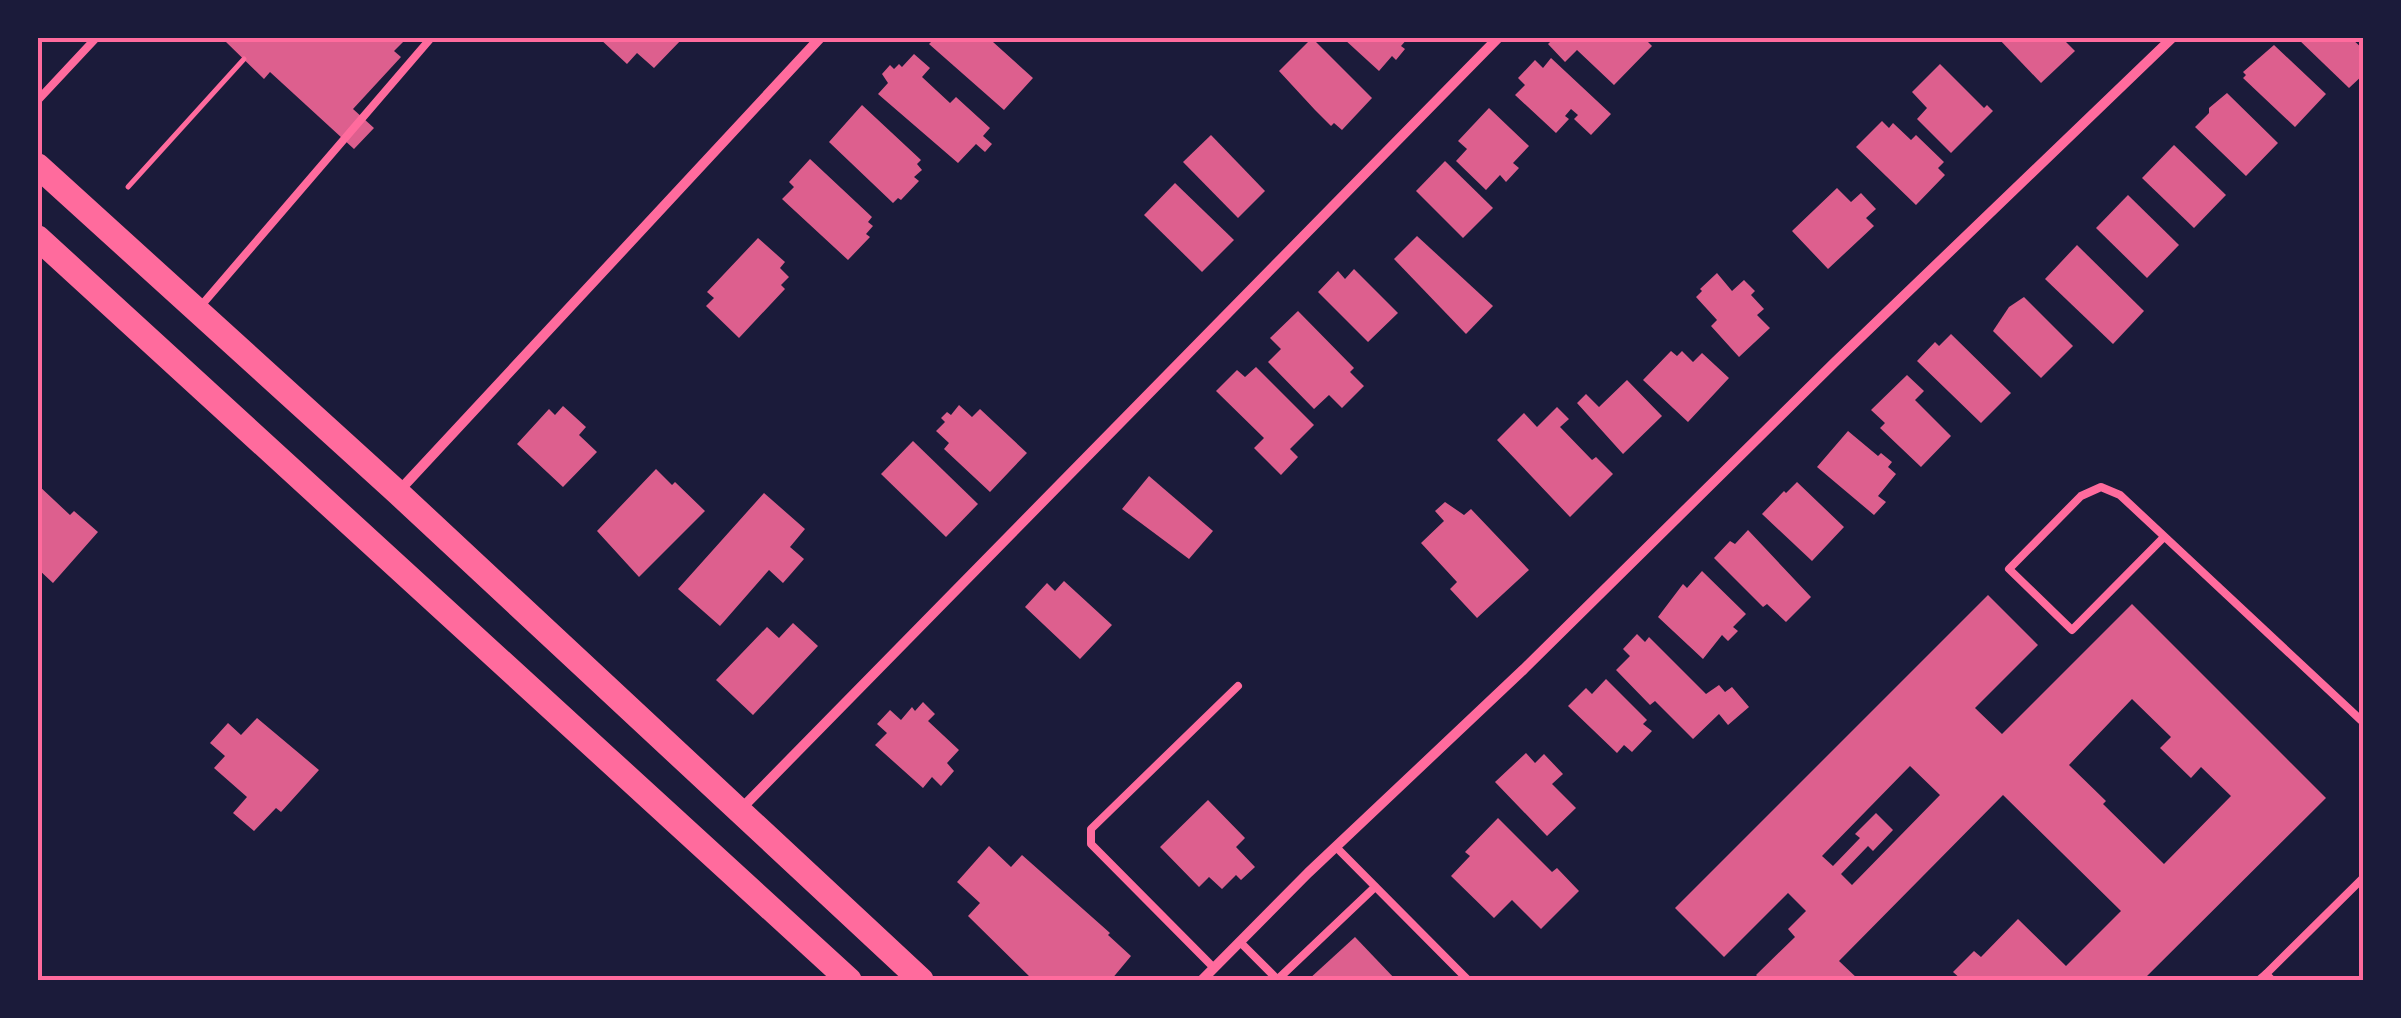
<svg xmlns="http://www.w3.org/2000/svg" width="2401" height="1018" font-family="Jost,sans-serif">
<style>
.building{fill:#dd5f8e;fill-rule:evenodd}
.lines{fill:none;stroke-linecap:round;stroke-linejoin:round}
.path{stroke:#ff6b9d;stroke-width:5}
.service{stroke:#ff6b9d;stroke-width:8}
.minor{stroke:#ff6b9d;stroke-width:10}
.primary{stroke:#ff6b9d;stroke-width:25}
.neatline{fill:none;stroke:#ff6b9d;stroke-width:4}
</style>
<rect width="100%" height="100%" fill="#1b1b3a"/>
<g class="building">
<polygon points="230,38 407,38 394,51 401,57 353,109 374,128 354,149 270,72 264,79 226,42"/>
<polygon points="599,38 683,38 654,68 637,53 627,64"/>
<polygon points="935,38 996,38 993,42 1033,78 1004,110 929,44"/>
<polygon points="1312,38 1372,98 1342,130 1334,123 1331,126 1315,110 1279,71"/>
<polygon points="1346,38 1408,38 1401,46 1405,49 1396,60 1392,56 1379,71 1344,39"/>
<polygon points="1554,38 1644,38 1652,46 1614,85 1577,50 1565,62 1548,44"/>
<polygon points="1998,38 2062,38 2075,51 2041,83"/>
<polygon points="2297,38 2351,38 2364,50 2364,74 2349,88"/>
<polygon points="2274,45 2326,94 2295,127 2243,78 2246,75 2243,72"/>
<polygon points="914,54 930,68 922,77 950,103 956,97 990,128 983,136 992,144 985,152 976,144 958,163 878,94 888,83 882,74 890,65 894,69 899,64 902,67"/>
<polygon points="1551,58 1611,114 1591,135 1574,119 1578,115 1571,109 1565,116 1569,119 1556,133 1515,95 1525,85 1518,78 1535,60 1543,68"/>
<polygon points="1940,64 1984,108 1987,105 1993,111 1951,153 1917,119 1927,108 1912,92"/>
<polygon points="2227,93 2278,143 2246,176 2195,127 2209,113 2209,108"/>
<polygon points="862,105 921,160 917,164 922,170 914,177 919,181 901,200 898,198 893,203 829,142"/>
<polygon points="1489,108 1529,146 1513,163 1519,168 1506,182 1500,175 1486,190 1456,161 1467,149 1458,141"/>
<polygon points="1882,121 1889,128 1893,123 1911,140 1916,135 1944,162 1938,168 1945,175 1916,205 1856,147"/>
<polygon points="1211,135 1265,191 1238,218 1183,162"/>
<polygon points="2174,145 2226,195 2194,228 2142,178"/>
<polygon points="810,159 872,217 868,222 873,226 866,234 870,237 848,260 782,199 794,187 789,182"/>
<polygon points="1445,161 1493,208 1463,238 1416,191"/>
<polygon points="1175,183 1234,240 1202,272 1144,215"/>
<polygon points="1837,188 1851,202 1861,193 1876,209 1866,218 1874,226 1828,269 1792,231"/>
<polygon points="2128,195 2179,245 2147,278 2096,228"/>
<polygon points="1417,236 1493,306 1466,334 1394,259"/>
<polygon points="758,238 785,262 780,268 789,277 781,285 785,289 739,338 706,306 714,298 707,292"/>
<polygon points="2077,245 2144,311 2113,344 2045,279"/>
<polygon points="1354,269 1398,313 1368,342 1318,292 1338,271 1345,279"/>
<polygon points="1717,273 1732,291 1744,280 1755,291 1751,295 1764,309 1757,315 1770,328 1739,357 1711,326 1717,320 1696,297 1702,291 1700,289"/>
<polygon points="2024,297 2073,346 2041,378 1993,331 2009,307"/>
<polygon points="1298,311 1354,368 1350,372 1364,386 1342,408 1329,395 1314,409 1268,362 1281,349 1270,338"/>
<polygon points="1951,334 2011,393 1981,423 1917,361 1935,342 1939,346"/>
<polygon points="1671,351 1677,356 1682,351 1693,362 1702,353 1729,378 1688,422 1643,380"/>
<polygon points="1256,367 1314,425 1290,449 1298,457 1281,475 1254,448 1264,438 1216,391 1237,370 1245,377"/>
<polygon points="1907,375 1924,391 1915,400 1951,436 1921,467 1880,428 1885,423 1871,410"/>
<polygon points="1627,380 1662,416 1623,454 1577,403 1586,394 1599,407"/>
<polygon points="959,405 972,417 980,409 1027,453 990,492 944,449 949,443 936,431 945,422 941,418 947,412 951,415"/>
<polygon points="563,406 586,427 579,435 597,452 563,487 517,444 549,409 555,415"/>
<polygon points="1557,407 1569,419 1560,427 1592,460 1596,457 1613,474 1570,517 1497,440 1524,413 1537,427"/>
<polygon points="1848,431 1878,456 1881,453 1892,462 1888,467 1896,474 1878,496 1886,502 1874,515 1817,467"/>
<polygon points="913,441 978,504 946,537 881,474"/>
<polygon points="656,469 672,485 675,482 705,511 639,577 597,531"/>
<polygon points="1149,476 1213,531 1189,559 1122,509"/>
<polygon points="1797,482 1844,527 1812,561 1762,514 1784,491 1786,493"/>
<polygon points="38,485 70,515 74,511 98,532 53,583 38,569"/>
<polygon points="764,493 805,529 790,547 804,559 783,583 769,570 720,626 678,589"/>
<polygon points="1445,502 1464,515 1471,509 1529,570 1477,618 1450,589 1457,582 1421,543 1444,521 1435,511"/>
<polygon points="1748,530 1811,597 1786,622 1767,604 1763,607 1714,558 1730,541 1735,544"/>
<polygon points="1702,571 1746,614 1733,627 1738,631 1728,641 1722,635 1703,659 1658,617 1683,584 1687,588"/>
<polygon points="1064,581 1112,625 1080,659 1025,607 1047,583 1055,591"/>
<path d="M1988 595 2038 645 1975 708 2002 734 2132 604 2326 798 2143 980H1962L1953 972 1974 951 1981 957 2018 919 2066 966 2121 911 2003 795 1839 961 1859 980H1761L1756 975 1795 937 1788 929 1806 911 1788 893 1724 957 1675 908ZM2132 699 2171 737 2160 748 2191 778 2201 767 2231 796 2164 864 2103 804 2106 801 2069 765ZM1910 766 1940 795 1852 885 1841 874 1868 846 1873 851 1893 830 1876 813 1855 834 1860 838 1833 866 1822 856Z"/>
<polygon points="793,623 818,646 753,715 716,680 767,627 779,638"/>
<polygon points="1637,634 1645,642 1649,637 1706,694 1719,685 1725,692 1732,687 1749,707 1728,725 1719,714 1693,739 1655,701 1650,705 1616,670 1630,656 1623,649"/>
<polygon points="1606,679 1647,720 1643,724 1652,731 1632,752 1624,745 1617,753 1568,706 1586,688 1592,694"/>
<polygon points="923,702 935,714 928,721 959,750 947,763 954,771 941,786 932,777 923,788 875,745 887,733 877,724 890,710 901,720 912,707 915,711"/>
<polygon points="257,718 319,770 281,812 276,808 254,831 233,813 247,797 214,768 225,756 210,743 228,723 241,735"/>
<polygon points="1526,753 1535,763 1544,754 1563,774 1552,784 1576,808 1547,836 1495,782"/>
<polygon points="1208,800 1245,838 1236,847 1255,867 1241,880 1236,875 1222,889 1209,877 1199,887 1160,847"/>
<polygon points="1498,818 1552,872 1557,868 1579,891 1541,929 1512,900 1494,918 1451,876 1470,856 1465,852"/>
<polygon points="989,846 1011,867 1022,855 1110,933 1108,935 1131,956 1111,980 1033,980 968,916 980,903 957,882"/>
<polygon points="1355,937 1396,980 1308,980"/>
</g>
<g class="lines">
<polyline class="path" points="128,187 244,59"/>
<g class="service">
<polyline points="38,100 96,38"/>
<polyline points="200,307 431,38"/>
<polyline points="2164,537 2072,630 2009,569 2081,496 2101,487 2120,495 2364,723"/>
<polyline points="1336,847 1468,980"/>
<polyline points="1240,942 1278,980"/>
<polyline points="1214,968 1091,844 1091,829 1238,686"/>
<polyline points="2266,974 2364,877"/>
<polyline points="1277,980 1375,887"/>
<polyline points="2259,980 2266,974 2272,980"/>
</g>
<g class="minor">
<polyline points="399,491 820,38"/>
<polyline points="739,811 1498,38"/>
<polyline points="1202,980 1308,873 1524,669 1836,361 2172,38"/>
</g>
<g class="primary">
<polyline points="38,166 397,492 921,980"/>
<polyline points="38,238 849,980"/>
</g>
</g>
<rect width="2401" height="1018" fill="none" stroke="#1b1b3a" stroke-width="80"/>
<rect x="40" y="40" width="2321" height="938" class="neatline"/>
</svg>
